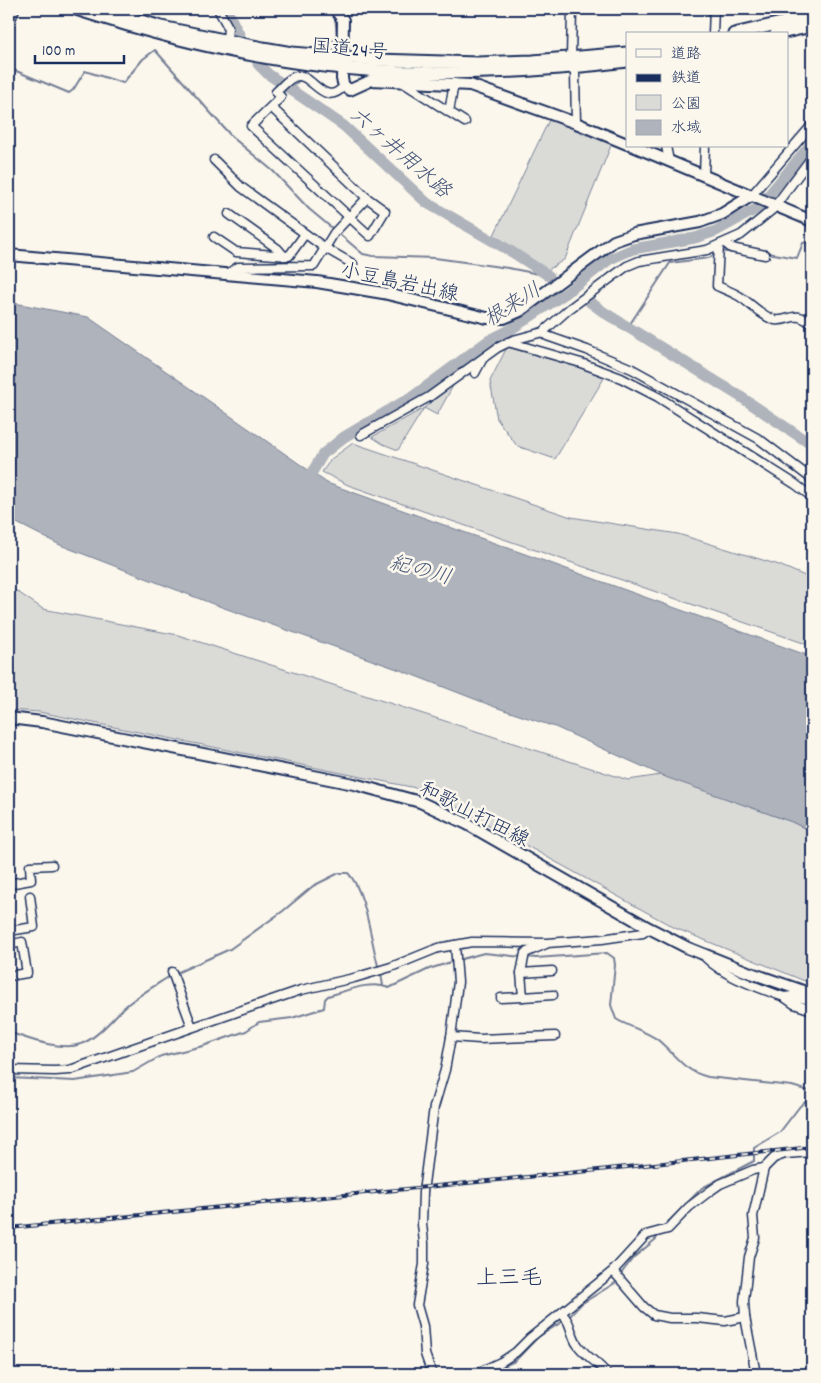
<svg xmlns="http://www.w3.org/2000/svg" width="821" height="1383" font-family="Dekko,'Klee One',sans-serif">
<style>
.green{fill:#dadad7;stroke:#7a849a}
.water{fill:#afb3bb;stroke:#747e96}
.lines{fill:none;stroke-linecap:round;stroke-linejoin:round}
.stream{stroke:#747e96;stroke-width:2}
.river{stroke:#afb3bb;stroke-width:11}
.minor-casing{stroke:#1b2f5e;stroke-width:11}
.major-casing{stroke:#1b2f5e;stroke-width:14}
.highway-casing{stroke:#1b2f5e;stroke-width:15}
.minor{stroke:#fbf7ec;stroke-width:8}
.major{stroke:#fbf7ec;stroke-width:10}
.highway{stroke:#fbf7ec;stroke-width:11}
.rail-casing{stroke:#1b2f5e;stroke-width:4}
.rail{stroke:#fbf7ec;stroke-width:2;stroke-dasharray:5.5;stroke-linecap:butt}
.labels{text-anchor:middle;stroke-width:5;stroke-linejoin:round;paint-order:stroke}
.street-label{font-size:20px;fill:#1b2f5e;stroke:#fbf7ec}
.water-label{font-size:21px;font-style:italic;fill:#47577a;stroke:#fbf7ec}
.quarter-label{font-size:22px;fill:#1b2f5e;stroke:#fbf7ec}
</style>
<rect width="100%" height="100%" fill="#fbf7ec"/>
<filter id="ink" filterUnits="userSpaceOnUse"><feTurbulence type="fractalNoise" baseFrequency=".02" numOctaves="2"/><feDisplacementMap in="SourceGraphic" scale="10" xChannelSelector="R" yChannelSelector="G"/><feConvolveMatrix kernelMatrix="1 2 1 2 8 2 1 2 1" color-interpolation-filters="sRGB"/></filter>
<g filter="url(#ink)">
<g class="green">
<polygon points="550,118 612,143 565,259 548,270 494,235"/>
<polygon points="507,347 606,375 555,459 517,446 497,419 490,381"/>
<polygon points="454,384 437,415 424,408 398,450 383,444 372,437 424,408"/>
<polygon points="353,443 571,517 678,534 779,565 812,579 812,646 348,485 322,472 331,459"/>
<polygon points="9,586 43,609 178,635 628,780 661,775 792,822 812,832 812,984 675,928 426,790 39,712 9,710"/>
</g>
<polygon class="water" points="9,302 88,317 327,483 812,657 812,832 792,822 668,778 555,727 495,707 400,670 213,604 60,545 9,519"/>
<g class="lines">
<g class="stream">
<polyline points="342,9 344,9"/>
<polyline points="328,48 337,35 335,17"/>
<polyline points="9,68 69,93 73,90 85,71 123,83 143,59 155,50 232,137 273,171 309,209 333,229"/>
<polyline points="289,89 300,80"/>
<polyline points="337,232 363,254 373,256 435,258 508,268 549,276"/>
<polyline points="721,251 746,255"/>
<polyline points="767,254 768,253 797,258 803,243 812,241"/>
<polyline points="628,327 670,263 709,258 716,253"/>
<path d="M527 957 536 958 607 953 614 958 615 965 611 1005 616 1019C629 1027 646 1031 658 1040 677 1056 683 1071 708 1077L792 1086 812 1092"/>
<polyline points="458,960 484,953 522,957"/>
<polyline points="381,973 383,986"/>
<path d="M174 974 230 949 283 911 313 886 339 873H348C366 891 371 943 379 969"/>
<path d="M9 1032C27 1039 62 1051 81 1044 99 1037 113 1017 128 1004 141 994 156 985 170 976"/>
<path d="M9 1078 75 1081 133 1072 161 1056 203 1046 246 1031 259 1022 292 1018 324 1008 325 999 328 996C347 991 370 980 389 988L429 969 454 961"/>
<polyline points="663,1227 702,1188 754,1161 754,1148 780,1132 800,1106 812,1097"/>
<polyline points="620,1275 633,1258 656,1239 658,1235"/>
<polyline points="569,1317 581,1304 615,1283 618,1279"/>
<polyline points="486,1374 515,1361 538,1337 565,1320"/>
</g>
<g class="river">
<polyline points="226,9 239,34"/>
<polyline points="258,64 268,74 344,126 427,203 512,252 549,276"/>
<polyline points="590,302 605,313 738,395 812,445"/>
<polyline points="305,484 323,454 344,437 415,395 488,341 510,330 566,293 610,259 633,249 695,238 716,231 758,208 812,143"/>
</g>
<g class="minor-casing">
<g id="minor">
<polyline points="218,9 228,27 227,40"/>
<polyline points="572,9 571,59 575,73 576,123"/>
<polyline points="9,25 15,9"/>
<polyline points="713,34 714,9"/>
<polyline points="402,82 465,122"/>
<path d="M271 107 367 198 385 211 370 236 251 126 281 97 276 92C282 87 291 75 299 76 313 76 325 108 344 86"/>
<polyline points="449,112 454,83"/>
<polyline points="666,146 669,161"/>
<polyline points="214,160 241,187 325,248 353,264"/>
<polyline points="704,175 705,146"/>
<polyline points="751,196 812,125"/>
<polyline points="229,214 278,249 284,256"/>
<polyline points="214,237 236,252 289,256 305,234"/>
<polyline points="725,243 731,248 765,255"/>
<path d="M719 245 717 286C724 289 732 292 739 296 749 302 764 318 775 320 791 322 793 309 812 324"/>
<polyline points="227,274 238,267 314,266 334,233 367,198"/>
<polyline points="543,332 547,336 587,350 632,369 759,439 812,479"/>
<polyline points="508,342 581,363 621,378 658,397 795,484 812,497"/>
<polyline points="475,373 482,360"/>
<polyline points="361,435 429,397 497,348 513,340 543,332 569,309 627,266 639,261 707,250 741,235 772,210 812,157"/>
<polyline points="9,884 31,880 30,866 52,865"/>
<polyline points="9,931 34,927 30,896"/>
<polyline points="546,944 525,953 521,973 552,971"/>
<polyline points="9,945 22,942 27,973 9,976"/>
<path d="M707 955 706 958C727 978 757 987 784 997"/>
<polyline points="172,972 192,1027"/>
<polyline points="521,973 523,997 553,995"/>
<polyline points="501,998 523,997"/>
<polyline points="812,1000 792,996 784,997 794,1004 812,1010"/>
<polyline points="451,1037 480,1039 555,1036"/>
<polyline points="9,1070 55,1071 70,1070 254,1006 301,990 354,978 391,967 438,948 472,942 547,943 602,939 643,933 649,928"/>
<polyline points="613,1271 644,1307 654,1315 670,1318 697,1318 725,1321 745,1317"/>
<path d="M561 1313C572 1322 570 1334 577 1344 585 1356 599 1363 607 1374"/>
<polyline points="432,1374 425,1354 423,1326 417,1305 424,1264 424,1243 422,1224 423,1192 434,1107 445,1070 451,1037 458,982 455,945"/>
<polyline points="475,1374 501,1362 516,1352 530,1338 613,1271 646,1235 668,1229 689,1207 710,1191 720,1184 753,1170 764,1168 774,1158 785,1154 812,1152"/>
<polyline points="756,1374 745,1317 744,1301 749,1257 755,1238 753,1216 764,1168"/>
</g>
</g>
<g class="major-casing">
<g id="major">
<polyline points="335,9 343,20 342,79 344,86 350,90 372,80 470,85 576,123 627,144"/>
<polyline points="633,146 812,221"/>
<polyline points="9,255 317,282 383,293 487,318 504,318 520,311 614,241 634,234 700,222 722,214 751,196"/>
<polyline points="9,718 42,722 354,784 420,802 467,824 649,928 688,948 748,972 812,994"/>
</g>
</g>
<g class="highway-casing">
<g id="highway">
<path d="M76 9C138 29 200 46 264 57 383 79 507 76 627 61"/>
<polyline points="102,9 161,27 263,48 292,53 376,60 478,63 533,61 627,53"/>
<polyline points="734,34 812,16"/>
<polyline points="776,34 812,26"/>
</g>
</g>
<use href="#minor" class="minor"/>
<use href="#major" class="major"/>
<use href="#highway" class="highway"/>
<g class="rail-casing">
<polyline id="rail" points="9,1228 599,1170 812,1147"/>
</g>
<use href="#rail" class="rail"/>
</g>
</g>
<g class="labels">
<g class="street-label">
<text transform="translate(350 48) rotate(5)" y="7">国道24号</text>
<text transform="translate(400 281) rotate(12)" y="7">小豆島岩出線</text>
<text transform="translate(475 813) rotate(27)" y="7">和歌山打田線</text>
</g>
<g class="water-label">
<text transform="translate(401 152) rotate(41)" y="7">六ヶ井用水路</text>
<text transform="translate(512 304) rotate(-32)" y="7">根来川</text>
<text transform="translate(421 569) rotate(15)" y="7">紀の川</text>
</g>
<g class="quarter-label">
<text x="509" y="1284">上三毛</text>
</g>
</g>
<rect width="821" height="1383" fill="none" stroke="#fbf7ec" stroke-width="30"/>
<rect x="15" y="15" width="791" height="1353" fill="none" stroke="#1b2f5e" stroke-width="2" filter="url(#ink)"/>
<rect x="626" y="32" width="162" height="115" fill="#fbf7ec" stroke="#a1a7b3"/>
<rect x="636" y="49" width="25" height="8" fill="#fbf7ec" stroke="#a1a7b3"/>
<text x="671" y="58" font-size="15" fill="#1b2f5e">道路</text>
<rect x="636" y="74" width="25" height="8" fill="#1b2f5e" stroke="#a1a7b3"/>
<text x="671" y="82" font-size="15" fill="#1b2f5e">鉄道</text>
<rect x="636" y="95" width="25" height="15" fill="#dadad7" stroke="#a1a7b3"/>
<text x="671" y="108" font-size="15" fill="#1b2f5e">公園</text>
<rect x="636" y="120" width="25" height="15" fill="#afb3bb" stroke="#a1a7b3"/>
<text x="671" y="132" font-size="15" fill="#1b2f5e">水域</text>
<path d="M35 55v8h89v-8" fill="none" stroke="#1b2f5e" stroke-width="2.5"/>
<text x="42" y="55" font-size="15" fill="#1b2f5e" stroke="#fbf7ec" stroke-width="4" paint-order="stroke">100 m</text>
</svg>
